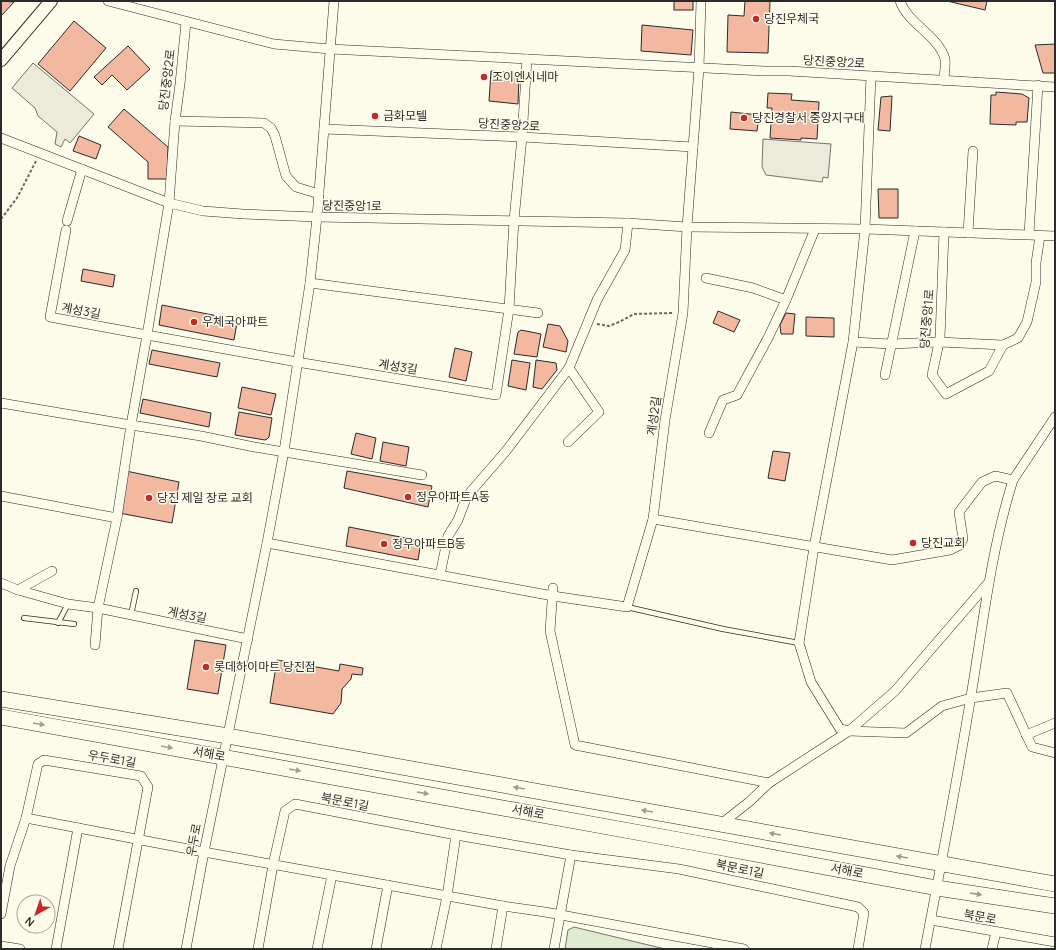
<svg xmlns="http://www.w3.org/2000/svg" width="1056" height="950" font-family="Manrope,'Noto Sans KR',sans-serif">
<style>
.green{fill:#deebd1;stroke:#74746e}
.parking{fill:#eceadb;stroke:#74746e}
.building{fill:#f2b8a0;stroke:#2b2b2b}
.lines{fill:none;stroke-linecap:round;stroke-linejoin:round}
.service-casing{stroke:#2b2b2b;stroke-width:6}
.minor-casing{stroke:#2b2b2b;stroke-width:10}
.tertiary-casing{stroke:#2b2b2b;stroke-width:14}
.primary-casing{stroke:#2b2b2b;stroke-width:16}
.path{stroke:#6a6964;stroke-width:2;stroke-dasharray:3 2;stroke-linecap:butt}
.service{stroke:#fdfbea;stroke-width:4.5}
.minor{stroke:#fdfbea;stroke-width:9}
.tertiary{stroke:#fdfbea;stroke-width:12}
.primary{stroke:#fdfbea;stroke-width:15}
.oneway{fill:#9e9d94}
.poi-dot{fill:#c62828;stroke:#fdfbea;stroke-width:1.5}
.labels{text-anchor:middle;stroke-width:3;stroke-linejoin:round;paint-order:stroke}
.poi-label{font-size:12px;fill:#2b2b2b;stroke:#fdfbea;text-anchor:start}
.street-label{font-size:12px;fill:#2b2b2b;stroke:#fdfbea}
</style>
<rect width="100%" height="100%" fill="#fdfbea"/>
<polygon class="green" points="574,927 665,949 565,949 568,930"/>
<g class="parking">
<polygon points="33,63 94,114 70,143 65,139 61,147 55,144 57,132 38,116 35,108 12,88"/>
<polygon points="763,139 831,144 828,178 823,177 822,182 766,175 762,167"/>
</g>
<g class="building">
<polygon points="1,1 14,2 2,15 1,14"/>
<rect x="674" y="1" width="19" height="9"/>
<polygon points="745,1 770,1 768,53 727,52 728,15 744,16"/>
<polygon points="947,1 987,1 985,10"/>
<polygon points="74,21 106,48 70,91 38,64"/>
<polygon points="642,25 693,30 691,55 641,51"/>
<polygon points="1055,44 1055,73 1043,73 1035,45"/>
<polygon points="128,46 150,69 127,90 112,75 102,85 94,77"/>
<polygon points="491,71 516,73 519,77 518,104 489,101"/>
<polygon points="996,92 1022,94 1029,98 1027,122 1016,122 1016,125 990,124 991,95 996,95"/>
<polygon points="768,93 792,94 791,100 819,102 817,139 801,138 801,140 770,138 772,108 767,108"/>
<polygon points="892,96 890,131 878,130 881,97"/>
<polygon points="124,109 168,147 167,179 148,179 148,162 108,127"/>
<polygon points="731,112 759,115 757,131 730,129"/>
<polygon points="79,136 101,145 96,159 73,151"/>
<polygon points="878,189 898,189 898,218 879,218"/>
<polygon points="83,269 115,275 113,287 81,281"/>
<polygon points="162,305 223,317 222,321 237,323 234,340 159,325"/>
<polygon points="718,311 740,320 734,332 713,323"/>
<polygon points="786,313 795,314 793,334 781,334 780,325"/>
<polygon points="806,317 834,318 834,337 806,336"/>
<polygon points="548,324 560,326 568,341 566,352 543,347"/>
<polygon points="521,330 541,334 537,357 514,354 518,332"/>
<polygon points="455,348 472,352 466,381 449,377"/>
<polygon points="152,350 220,363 217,377 149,364"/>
<polygon points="512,360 530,363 526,390 508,386"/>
<polygon points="536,360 556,363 557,370 542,389 533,387"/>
<polygon points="242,387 276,394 271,415 238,408"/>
<polygon points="143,399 211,413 209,427 140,413"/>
<polygon points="239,412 272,418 269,437 267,439 265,440 235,435"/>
<polygon points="356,433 376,438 372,459 351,454"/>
<polygon points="383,442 409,447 406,466 380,461"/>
<polygon points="773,451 790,453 785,481 768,478"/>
<polygon points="126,471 179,482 172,523 119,513"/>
<polygon points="347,471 432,486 428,507 344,488"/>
<polygon points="349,527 421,541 418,560 346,546"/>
<polygon points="195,640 226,645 218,694 187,689"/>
<polygon points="277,660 339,671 340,664 363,668 362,675 352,674 351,679 342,689 341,703 333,714 270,703"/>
</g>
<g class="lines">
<g class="service-casing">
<g id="service">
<polyline points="627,607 723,629 799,643"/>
<polyline points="131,615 136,591"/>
<polyline points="24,618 74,624"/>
<polyline points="58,623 68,604"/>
</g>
</g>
<g class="minor-casing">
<g id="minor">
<polyline points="108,1 274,44 330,49 765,71 789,71 1055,87"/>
<path d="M900 1C908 24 938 35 945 59 946 65 944 74 944 81"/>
<polyline points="186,22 180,84 175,121 169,203 147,335 297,362 496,395 509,309 514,220 522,137 527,59"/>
<polyline points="871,76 865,229 853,342 814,547 799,643 811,682 840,729 849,731 906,733 942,706 971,698 1007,693 1032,747 1055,753"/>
<polyline points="175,121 264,123 271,128 275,136 286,176 296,187 319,194"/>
<polyline points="324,129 522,137 693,147"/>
<polyline points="1,138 169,203 203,211 243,214 317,217 628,223 687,227 865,229 1055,236"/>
<polyline points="67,221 82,169"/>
<polyline points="66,230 50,317 147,335 131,425 201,436 254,447 422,475"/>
<polyline points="944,232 940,338 932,375 946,394 989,371 1003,345 1018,338 1027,322 1036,282 1036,263 1040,236"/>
<polyline points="968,233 973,151"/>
<polyline points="1029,234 1038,85"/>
<polyline points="706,278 753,288 786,300"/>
<polyline points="310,283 538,313"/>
<polyline points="853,342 891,344 939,342 1003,345"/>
<polyline points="885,375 915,231"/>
<polyline points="1,403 131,425 117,518 98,608 68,604 18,590 52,571"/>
<polyline points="709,433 723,400 737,395 768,338 786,300 815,229"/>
<polyline points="568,442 599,412 569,368 597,300 625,250 628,223"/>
<polyline points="1013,480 1055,417"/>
<polyline points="1,496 117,518"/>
<path d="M653 519 892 560 950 550 960 545 963 539 959 512 982 482 995 476 1013 480C991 550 983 624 971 696 957 781 941 865 925 949"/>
<polyline points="267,543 553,596 627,607 653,519 665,420 683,313 687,227 699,68 701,1"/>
<polyline points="440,575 448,536 458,520 467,496 506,451 569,368"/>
<polyline points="1,583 18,590"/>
<polyline points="553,588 550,631 575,745 769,783"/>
<polyline points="95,645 98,608 248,639"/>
<polyline points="1026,735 1055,723"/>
<polyline points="26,818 204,852 503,906 545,912 744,949"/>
<polyline points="721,824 749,802 769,783 849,731 895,691 989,582"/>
<polyline points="456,835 571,855 679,869 858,907 864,913 858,949"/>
<polyline points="1,914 10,866 26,818 38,764 44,760 141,776 148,787 118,949"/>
<polyline points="931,920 1055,942"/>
<polyline points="1,946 20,949"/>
<polyline points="56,949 78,828"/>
<polyline points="186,949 204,852 267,543 284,451 310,283 317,217 334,1"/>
<polyline points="258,949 273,865 285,811 295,804 456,835 447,896 436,949"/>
<polyline points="317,949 332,875"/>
<polyline points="376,949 388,885"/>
<polyline points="496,949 503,906"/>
<polyline points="554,949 571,855"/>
<polyline points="992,949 996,932"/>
</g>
</g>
<g class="tertiary-casing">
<polyline id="tertiary" points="1,60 51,1"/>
</g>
<g class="primary-casing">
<g id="primary">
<polyline points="1,699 228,736 1055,884"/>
<polyline points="1,717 696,843 937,888 1055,906"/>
</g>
</g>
<g class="path">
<polyline points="1,219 17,198 36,161"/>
<polyline points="597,324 609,326 619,322 634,314 674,313"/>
</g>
<use href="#service" class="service"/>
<use href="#minor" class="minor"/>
<use href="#tertiary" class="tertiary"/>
<use href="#primary" class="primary"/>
</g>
<defs><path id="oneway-solid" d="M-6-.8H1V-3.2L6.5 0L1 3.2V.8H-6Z"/></defs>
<g class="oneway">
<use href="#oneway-solid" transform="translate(39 724) rotate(10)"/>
<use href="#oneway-solid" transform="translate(167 747) rotate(10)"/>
<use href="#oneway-solid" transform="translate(295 770) rotate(10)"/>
<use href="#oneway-solid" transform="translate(519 788) rotate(-170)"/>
<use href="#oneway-solid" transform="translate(423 793) rotate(10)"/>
<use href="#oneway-solid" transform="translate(647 811) rotate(-170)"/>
<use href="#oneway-solid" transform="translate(775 834) rotate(-170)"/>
<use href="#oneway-solid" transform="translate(902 857) rotate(-170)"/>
<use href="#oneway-solid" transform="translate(976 894) rotate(9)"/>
</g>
<g class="poi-dot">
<circle cx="756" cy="19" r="4"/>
<circle cx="484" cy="77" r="4"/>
<circle cx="375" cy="116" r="4"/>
<circle cx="744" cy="118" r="4"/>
<circle cx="194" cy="322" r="4"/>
<circle cx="408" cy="497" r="4"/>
<circle cx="149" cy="498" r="4"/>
<circle cx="913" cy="543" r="4"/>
<circle cx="384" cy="544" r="4"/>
<circle cx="206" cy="667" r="4"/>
</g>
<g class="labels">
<g class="poi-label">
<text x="764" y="23">당진우체국</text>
<text x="492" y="81">조이엔시네마</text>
<text x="383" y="120">금화모텔</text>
<text x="752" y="122">당진경찰서 중앙지구대</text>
<text x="202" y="326">우체국아파트</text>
<text x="416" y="501">정우아파트A동</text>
<text x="157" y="502">당진 제일 장로 교회</text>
<text x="921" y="547">당진교회</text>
<text x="392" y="548">정우아파트B동</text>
<text x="214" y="671">롯데하이마트 당진점</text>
</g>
<g class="street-label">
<text transform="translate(834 62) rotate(3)" y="4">당진중앙2로</text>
<text transform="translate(167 80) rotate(-83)" y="4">당진중앙2로</text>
<text transform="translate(509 125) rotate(3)" y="4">당진중앙2로</text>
<text transform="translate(352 206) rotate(1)" y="4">당진중앙1로</text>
<text transform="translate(81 311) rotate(11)" y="4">계성3길</text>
<text transform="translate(927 319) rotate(-85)" y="4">당진중앙1로</text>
<text transform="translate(398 367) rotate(9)" y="4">계성3길</text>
<text transform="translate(654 416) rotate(-82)" y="4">계성2길</text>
<text transform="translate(187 615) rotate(11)" y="4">계성3길</text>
<text transform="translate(209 754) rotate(10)" y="4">서해로</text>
<text transform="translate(112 759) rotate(10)" y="4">우두로1길</text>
<text transform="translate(345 802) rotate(11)" y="4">북문로1길</text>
<text transform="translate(528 812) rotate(10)" y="4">서해로</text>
<text transform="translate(194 840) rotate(-79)" y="4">우두로</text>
<text transform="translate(740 869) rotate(12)" y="4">북문로1길</text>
<text transform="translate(847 871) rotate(11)" y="4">서해로</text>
<text transform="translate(980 917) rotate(10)" y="4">북문로</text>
</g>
</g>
<rect width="1056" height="950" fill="none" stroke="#2b2b2b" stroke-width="4"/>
<g transform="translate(36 914) rotate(220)"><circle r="19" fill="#fdfbea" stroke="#a9a89e"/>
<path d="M0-3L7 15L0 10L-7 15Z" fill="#c62828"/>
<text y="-6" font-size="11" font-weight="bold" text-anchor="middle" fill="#2b2b2b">N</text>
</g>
</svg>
